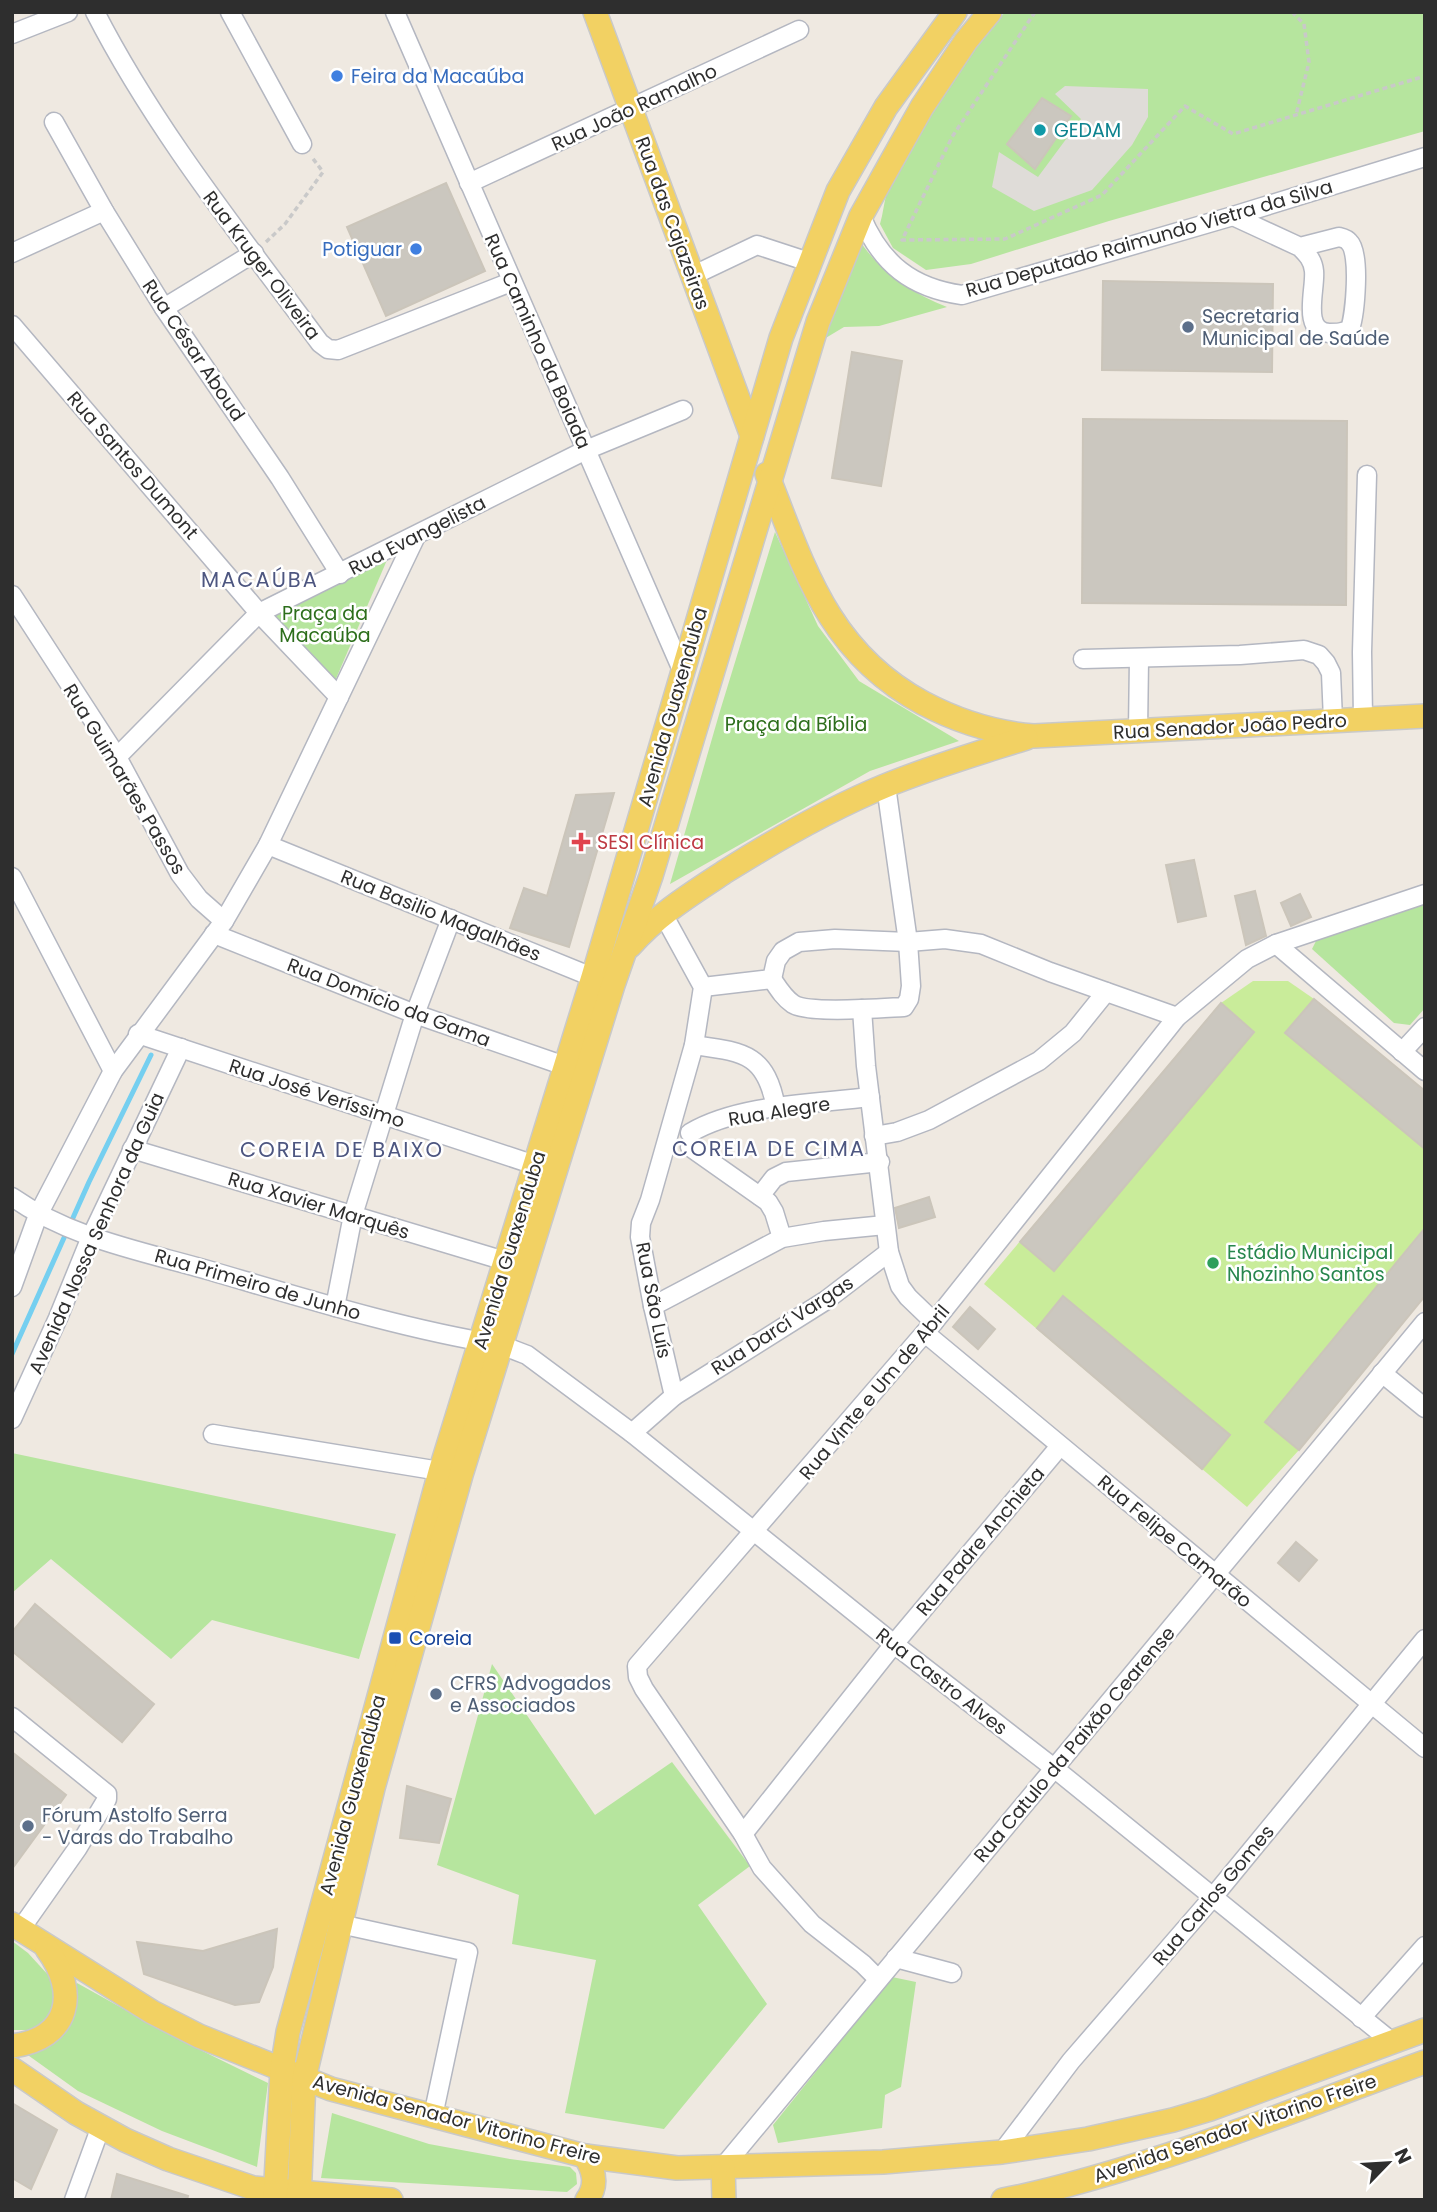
<svg xmlns="http://www.w3.org/2000/svg" width="1437" height="2212" font-family="Poppins,sans-serif">
<style>
.green{fill:#b6e59e}
.pitch{fill:#c9ec9a}
.plaza{fill:#dfdcd8}
.lines{fill:none;stroke-linecap:round;stroke-linejoin:round}
.stream{stroke:#75cff0;stroke-width:5}
.building{fill:#cbc7bf;stroke:#cbc5ba;stroke-width:2}
.minor-casing{stroke:#b4b7c1;stroke-width:21}
.major-casing{stroke:#c9c9c9;stroke-width:26}
.path{stroke:#c9c9c9;stroke-width:3.5;stroke-dasharray:5 3.5;stroke-linecap:butt}
.minor{stroke:#fff;stroke-width:18}
.major{stroke:#f2d163;stroke-width:23}
.shop-dot{fill:#3f7fe0;stroke:#fff;stroke-width:2.5}
.culture-dot{fill:#0f9aa8;stroke:#fff;stroke-width:2.5}
.service-dot{fill:#5c6f8a;stroke:#fff;stroke-width:2.5}
.health-dot{fill:#e0444e;stroke:#fff;stroke-width:2.5}
.leisure-dot{fill:#2e9e5b;stroke:#fff;stroke-width:2.5}
.transit-dot{fill:#1a4fb4;stroke:#fff;stroke-width:2.5}
.labels{text-anchor:middle;stroke-width:5;stroke-linejoin:round;paint-order:stroke}
.shop-label{font-size:19px;fill:#366cbe;stroke:#fff;text-anchor:start}
.street-label{font-size:19px;fill:#2e2e2e;stroke:#fff}
.culture-label{font-size:19px;fill:#0d838f;stroke:#fff;text-anchor:start}
.service-label{font-size:19px;fill:#4e5e75;stroke:#fff;text-anchor:start}
.park-label{font-size:19px;fill:#2c6e1b;stroke:#fff}
.health-label{font-size:19px;fill:#be3a42;stroke:#fff;text-anchor:start}
.leisure-label{font-size:19px;fill:#27864d;stroke:#fff;text-anchor:start}
.transit-label{font-size:19px;fill:#164399;stroke:#fff;text-anchor:start}
.neighbourhood-label{font-size:21px;letter-spacing:2px;fill:#4d5680;stroke:#fff}
</style>
<rect width="100%" height="100%" fill="#efe9e1"/>
<g class="green">
<path d="M1005 12H1425V131L1109 221 971 264 926 270 893 248 880 224C883 214 884 202 887 192 908 128 962 63 1005 12Z"/>
<path d="M858 238C880 273 910 292 947 307L879 326 844 327 819 342Z"/>
<polygon points="775,532 818,626 859,681 959,741 870,771 670,884 720,711"/>
<polygon points="387,560 335,681 270,615"/>
<polygon points="1425,902 1425,1008 1410,1025 1394,1023 1312,949 1318,937"/>
<polygon points="12,1453 396,1534 359,1659 212,1620 171,1659 51,1559 12,1593"/>
<polygon points="492,1664 595,1815 672,1762 750,1866 698,1905 767,2004 664,2129 565,2113 596,1960 512,1944 519,1895 437,1865"/>
<polygon points="12,1941 28,1953 50,1977 56,1989 56,2011 36,2030 12,2030"/>
<polygon points="892,1977 916,1982 901,2087 885,2095 882,2128 778,2143 773,2125"/>
<path d="M77 1983 176 2038 268 2083 257 2167 162 2131 78 2091 25 2053C69 2033 74 2032 77 1983Z"/>
<polygon points="332,2113 429,2144 510,2159 570,2167 576,2173 577,2184 567,2192 321,2178"/>
</g>
<polygon class="pitch" points="1253,981 1288,981 1314,999 1425,1091 1425,1296 1299,1450 1247,1507 984,1284 1221,1003"/>
<polygon class="plaza" points="1065,86 1148,89 1148,117 1132,145 1092,190 1034,211 992,187 999,152 1038,177 1081,119 1055,94"/>
<g class="lines">
<polyline class="stream" points="12,1354 89,1182 151,1055"/>
</g>
<g class="building">
<polygon points="1042,98 1071,116 1035,169 1007,144"/>
<polygon points="446,183 485,271 386,316 347,227"/>
<polygon points="1103,281 1273,284 1272,372 1102,370"/>
<polygon points="852,352 902,361 881,486 832,478"/>
<polygon points="1083,419 1347,421 1346,605 1082,603"/>
<polygon points="614,793 569,947 510,928 524,888 547,896 576,795"/>
<polygon points="1194,860 1206,916 1178,922 1166,865"/>
<polygon points="1255,891 1266,936 1246,945 1235,896"/>
<polygon points="1300,894 1311,917 1291,926 1281,903"/>
<polygon points="1314,999 1425,1091 1425,1149 1285,1033"/>
<polygon points="1221,1003 1254,1032 1054,1271 1020,1242"/>
<polygon points="929,1197 935,1217 899,1228 895,1208"/>
<polygon points="1425,1228 1425,1296 1299,1450 1265,1422"/>
<polygon points="1063,1296 1230,1435 1202,1469 1037,1328"/>
<polygon points="970,1307 995,1329 978,1349 953,1327"/>
<polygon points="1296,1542 1317,1560 1299,1581 1278,1563"/>
<polygon points="35,1604 154,1704 122,1742 12,1651 12,1632"/>
<polygon points="12,1752 66,1795 12,1869"/>
<polygon points="407,1786 451,1799 439,1843 400,1838"/>
<polygon points="277,1929 273,1967 259,2002 235,2005 144,1974 137,1942 203,1951"/>
<polygon points="12,2103 57,2130 31,2189 12,2178"/>
<polygon points="117,2174 188,2196 187,2200 111,2200"/>
</g>
<g class="lines">
<g class="minor-casing">
<g id="minor">
<path d="M95 12C156 131 241 236 320 343L328 349 338 350 511 282"/>
<polyline points="230,12 302,144"/>
<polyline points="395,12 682,670"/>
<polyline points="12,34 68,12"/>
<polyline points="54,122 104,211 164,308 280,478 340,574"/>
<polyline points="469,183 799,30"/>
<path d="M861 216C881 264 912 288 962 295L1233 216 1425 157"/>
<path d="M1233 216 1300 247C1307 254 1313 260 1314 271 1316 289 1301 331 1329 333 1338 333 1342 333 1350 329 1355 314 1361 253 1349 242 1347 239 1343 238 1339 237L1300 247"/>
<polyline points="12,253 104,211"/>
<polyline points="692,276 757,245 809,262"/>
<polyline points="164,308 254,253"/>
<polyline points="12,325 259,613 339,697"/>
<polyline points="12,595 117,757 180,874 199,899 224,921"/>
<polyline points="1083,659 1240,655 1304,650 1319,655 1326,663 1331,673 1333,720"/>
<polyline points="1363,718 1362,652 1367,475"/>
<polyline points="1138,731 1139,659"/>
<polyline points="117,757 259,613 586,450 683,410"/>
<polyline points="268,845 602,981"/>
<polyline points="12,877 113,1071"/>
<polyline points="214,934 415,1014 565,1066"/>
<polyline points="1276,944 1425,1071"/>
<path d="M772 979C778 988 784 998 793 1004 808 1014 883 1008 904 1007L909 999 911 986 908 942 886 786"/>
<polyline points="703,987 772,979 776,961 783,951 799,942 835,939 908,942 945,939 981,944 1050,972 1177,1017"/>
<polyline points="862,1009 866,1066 889,1252 900,1286 908,1297 934,1322"/>
<polyline points="138,1034 535,1165"/>
<path d="M694 1045C743 1052 766 1053 776 1108"/>
<polyline points="1402,1052 1425,1027"/>
<path d="M690 1133C739 1104 814 1104 870 1097"/>
<polyline points="874,1136 897,1132 929,1120 1039,1061 1073,1033 1106,992"/>
<polyline points="690,1147 768,1202 774,1212 782,1238"/>
<polyline points="132,1149 505,1261"/>
<polyline points="760,1196 774,1178 786,1172 880,1162"/>
<path d="M12 1197C72 1239 142 1251 211 1271 307 1299 403 1329 501 1345L527 1355 632 1433 894 1644 1054 1768 1392 2042"/>
<polyline points="12,1287 38,1215 113,1071 224,921 268,845 416,536"/>
<polyline points="653,1306 782,1238 824,1231 885,1225"/>
<polyline points="335,1307 353,1215 415,1014 451,919"/>
<polyline points="925,1333 1425,1748"/>
<polyline points="1382,1373 1425,1408"/>
<polyline points="674,1396 825,1301 889,1252"/>
<polyline points="12,1419 58,1318 91,1237 181,1048"/>
<polyline points="632,1433 674,1396 653,1306 640,1237 641,1223 650,1200 694,1045 703,987 663,914"/>
<polyline points="213,1434 452,1473"/>
<polyline points="12,1717 107,1794 107,1799 77,1849 20,1930"/>
<polyline points="743,1834 894,1644 1060,1446"/>
<polyline points="340,1924 468,1952 433,2116"/>
<polyline points="896,1958 952,1973"/>
<polyline points="878,1979 863,1964 812,1924 762,1868 743,1834 644,1689 638,1677 637,1666 934,1322 1177,1017 1247,959 1276,944 1425,894"/>
<polyline points="1361,2018 1425,1946"/>
<polyline points="1002,2152 1071,2061 1213,1897 1425,1639"/>
<polyline points="723,2167 1425,1322"/>
<polyline points="74,2200 101,2126"/>
</g>
</g>
<g class="major-casing">
<g id="major">
<polyline points="595,12 752,436"/>
<path d="M767 474C804 568 828 652 923 703 959 722 994 733 1034 736L1425 716"/>
<path d="M630 946C657 915 691 894 726 871 777 839 829 809 885 786 931 767 979 753 1026 738"/>
<polyline points="12,1924 152,2012 199,2036 331,2089 585,2156 677,2168 883,2162 1002,2152 1088,2139 1173,2120 1210,2109 1425,2030"/>
<path d="M12 2046C70 2039 79 1992 47 1949"/>
<polyline points="12,2069 76,2113 125,2140 168,2159 253,2188 391,2200"/>
<path d="M585 2156C594 2170 598 2185 587 2200"/>
<polyline points="723,2167 724,2200"/>
<polyline points="275,2200 282,2070 288,2032 440,1472 593,977 781,338 838,191 886,107 955,12"/>
<polyline points="299,2200 304,2079 373,1788 461,1475 613,985 651,876 818,322 861,216 890,164 922,107 966,41 990,12"/>
<path d="M1003 2200C1042 2193 1080 2182 1117 2171 1222 2140 1323 2099 1425 2062"/>
</g>
</g>
<g class="path">
<polyline points="1035,12 952,137 902,240 1005,239 1102,195 1185,106 1233,134 1425,76"/>
<polyline points="1292,12 1304,24 1309,62 1296,115"/>
<polyline points="266,242 285,224 323,172 311,156"/>
</g>
<use href="#minor" class="minor"/>
<use href="#major" class="major"/>
</g>
<g class="shop-dot">
<circle cx="337" cy="76" r="7"/>
<circle cx="416" cy="249" r="7"/>
</g>
<circle class="culture-dot" cx="1040" cy="130" r="7"/>
<g class="service-dot">
<circle cx="1188" cy="327" r="7"/>
<circle cx="436" cy="1694" r="7"/>
<circle cx="28" cy="1826" r="7"/>
</g>
<path class="health-dot" d="M577.5 831.5h7v7h7v7h-7v7h-7v-7h-7v-7h7z"/>
<circle class="leisure-dot" cx="1213" cy="1263" r="7"/>
<rect class="transit-dot" x="388" y="1631" width="14" height="14" rx="3.5"/>
<g class="labels">
<g class="shop-label">
<text x="351" y="83">Feira da Macaúba</text>
<text x="402" y="256" text-anchor="end">Potiguar</text>
</g>
<g class="street-label">
<text transform="translate(634 107) rotate(-25)" y="7">Rua João Ramalho</text>
<text transform="translate(673 223) rotate(70)" y="7">Rua das Cajazeiras</text>
<text transform="translate(1149 238) rotate(-16)" y="7">Rua Deputado Raimundo Vietra da Silva</text>
<text transform="translate(262 265) rotate(53)" y="7">Rua Kruger Oliveira</text>
<text transform="translate(538 341) rotate(66)" y="7">Rua Caminho da Boiada</text>
<text transform="translate(194 350) rotate(56)" y="7">Rua César Aboud</text>
<text transform="translate(133 465) rotate(49)" y="7">Rua Santos Dumont</text>
<text transform="translate(417 535) rotate(-27)" y="7">Rua Evangelista</text>
<text transform="translate(672 707) rotate(-74)" y="7">Avenida Guaxenduba</text>
<text transform="translate(1230 726) rotate(-3)" y="7">Rua Senador João Pedro</text>
<text transform="translate(125 779) rotate(59)" y="7">Rua Guimarães Passos</text>
<text transform="translate(441 915) rotate(22)" y="7">Rua Basilio Magalhães</text>
<text transform="translate(389 1002) rotate(21)" y="7">Rua Domício da Gama</text>
<text transform="translate(317 1093) rotate(18)" y="7">Rua José Veríssimo</text>
<text transform="translate(779 1111) rotate(-9)" y="7">Rua Alegre</text>
<text transform="translate(319 1205) rotate(17)" y="7">Rua Xavier Marquês</text>
<text transform="translate(96 1233) rotate(-66)" y="7">Avenida Nossa Senhora da Guia</text>
<text transform="translate(509 1250) rotate(-73)" y="7">Avenida Guaxenduba</text>
<text transform="translate(258 1284) rotate(16)" y="7">Rua Primeiro de Junho</text>
<text transform="translate(654 1300) rotate(79)" y="7">Rua São Luís</text>
<text transform="translate(782 1325) rotate(-33)" y="7">Rua Darcí Vargas</text>
<text transform="translate(874 1392) rotate(-50)" y="7">Rua Vinte e Um de Abril</text>
<text transform="translate(980 1541) rotate(-50)" y="7">Rua Padre Anchieta</text>
<text transform="translate(1175 1541) rotate(40)" y="7">Rua Felipe Camarão</text>
<text transform="translate(942 1681) rotate(38)" y="7">Rua Castro Alves</text>
<text transform="translate(1074 1744) rotate(-50)" y="7">Rua Catulo da Paixão Cearense</text>
<text transform="translate(352 1795) rotate(-75)" y="7">Avenida Guaxenduba</text>
<text transform="translate(1213 1895) rotate(-50)" y="7">Rua Carlos Gomes</text>
<text transform="translate(457 2119) rotate(15)" y="7">Avenida Senador Vitorino Freire</text>
<text transform="translate(1235 2128) rotate(-19)" y="7">Avenida Senador Vitorino Freire</text>
</g>
<g class="culture-label">
<text x="1054" y="137">GEDAM</text>
</g>
<g class="service-label">
<text x="1202" y="323">Secretaria<tspan x="1202" dy="22">Municipal de Saúde</tspan></text>
<text x="450" y="1690">CFRS Advogados<tspan x="450" dy="22">e Associados</tspan></text>
<text x="42" y="1822">Fórum Astolfo Serra<tspan x="42" dy="22">- Varas do Trabalho</tspan></text>
</g>
<g class="park-label">
<text x="325" y="620">Praça da<tspan x="325" dy="22">Macaúba</tspan></text>
<text x="796" y="731">Praça da Bíblia</text>
</g>
<g class="health-label">
<text x="597" y="849">SESI Clínica</text>
</g>
<g class="leisure-label">
<text x="1227" y="1259">Estádio Municipal<tspan x="1227" dy="22">Nhozinho Santos</tspan></text>
</g>
<g class="transit-label">
<text x="409" y="1645">Coreia</text>
</g>
<g class="neighbourhood-label">
<text x="260" y="587">MACAÚBA</text>
<text x="769" y="1156">COREIA DE CIMA</text>
<text x="342" y="1157">COREIA DE BAIXO</text>
</g>
</g>
<rect width="1437" height="2212" fill="none" stroke="#2e2e2e" stroke-width="28"/>
<g transform="translate(1388 2163) rotate(65)" stroke="#ffffff" stroke-width="5" paint-order="stroke">
<path d="M0-5L12 26L0 18L-12 26Z" fill="#2e2e2e"/>
<text y="-10" font-size="19" font-weight="bold" text-anchor="middle" fill="#2e2e2e">N</text>
</g>
</svg>
